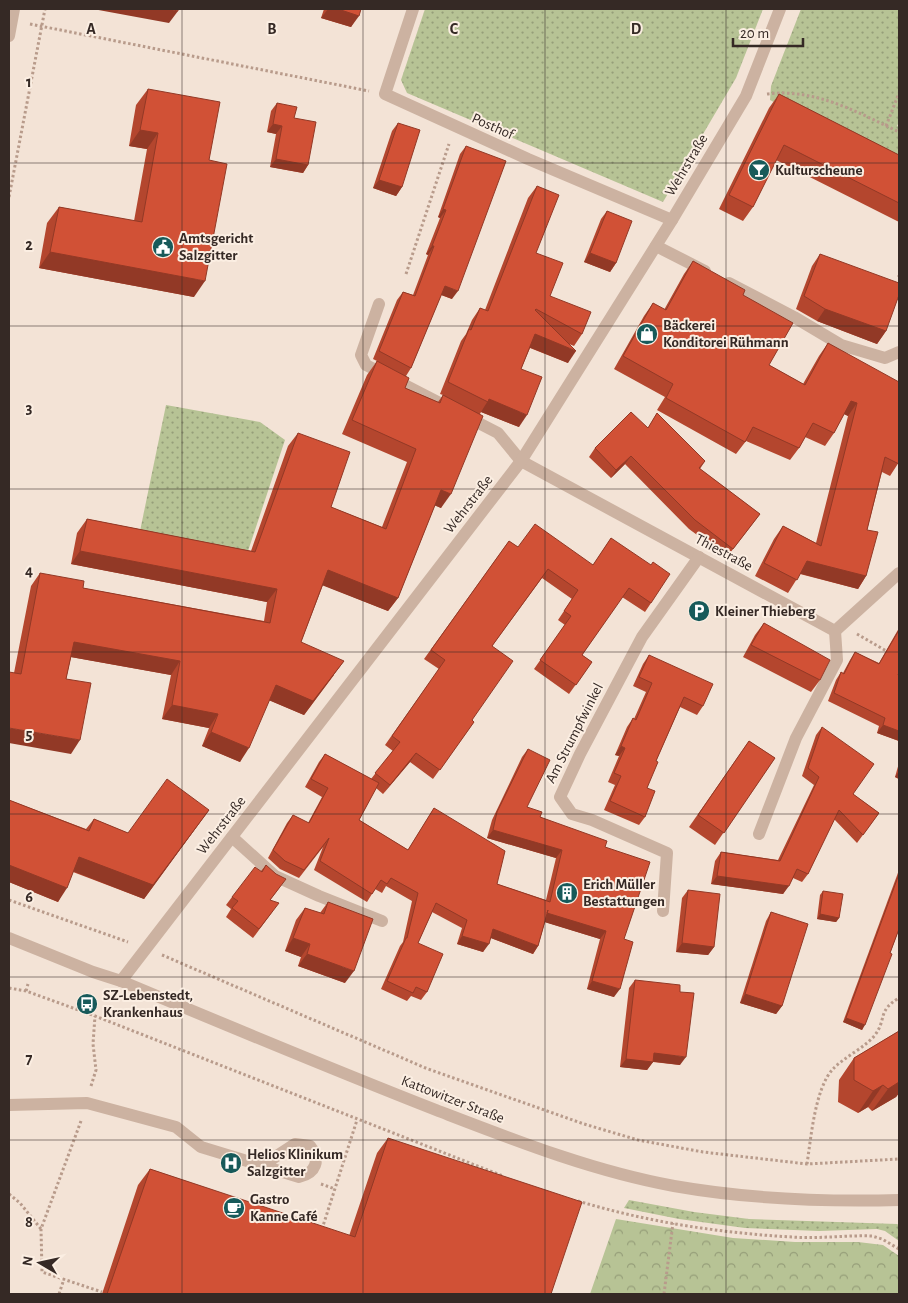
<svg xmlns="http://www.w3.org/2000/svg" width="908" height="1303" font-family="'Alegreya Sans',sans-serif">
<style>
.grass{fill:url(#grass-dots)}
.forest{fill:url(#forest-crowns)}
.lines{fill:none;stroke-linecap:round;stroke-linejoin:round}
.path{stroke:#b89b8b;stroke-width:3;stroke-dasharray:2.5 2.5;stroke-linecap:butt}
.minor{stroke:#ccb2a1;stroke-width:12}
.wall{fill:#b4462e}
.shaded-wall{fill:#923926}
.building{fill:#d15136;stroke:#923926}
.grid{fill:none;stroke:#352925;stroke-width:1;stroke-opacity:0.55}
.labels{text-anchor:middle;stroke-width:4;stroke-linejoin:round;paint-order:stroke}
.street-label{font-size:15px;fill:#352925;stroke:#fbeee2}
.poi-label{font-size:15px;font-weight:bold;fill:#352925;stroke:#fbeee2;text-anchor:start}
.grid-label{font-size:16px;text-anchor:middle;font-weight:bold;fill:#352925;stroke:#fbeee2;stroke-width:4;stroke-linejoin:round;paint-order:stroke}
</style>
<defs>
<pattern id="grass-dots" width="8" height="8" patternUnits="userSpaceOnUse" patternTransform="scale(1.25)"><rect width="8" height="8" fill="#b7c395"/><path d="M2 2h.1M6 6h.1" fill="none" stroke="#969e79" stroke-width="1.8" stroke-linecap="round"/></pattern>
<pattern id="forest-crowns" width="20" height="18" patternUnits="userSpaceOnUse" patternTransform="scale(1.25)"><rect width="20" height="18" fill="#b7c395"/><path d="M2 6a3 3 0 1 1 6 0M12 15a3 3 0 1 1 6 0" fill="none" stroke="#969e79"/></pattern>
</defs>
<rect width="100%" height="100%" fill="#f3e3d6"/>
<g class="grass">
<polygon points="425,9 763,9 736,78 663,202 407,93 401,80"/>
<polygon points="801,9 899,9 899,122 897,126 899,127 899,165 770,100 771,86"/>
<polygon points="166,405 260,422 285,440 245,560 139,536"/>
<polygon points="629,1200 694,1212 749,1219 897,1224 899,1225 899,1241 885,1231 877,1229 819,1231 745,1228 679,1219 624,1208"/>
</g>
<polygon class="forest" points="616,1219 733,1238 795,1242 858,1242 883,1245 899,1256 899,1294 590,1294"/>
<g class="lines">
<g class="path">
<polyline points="30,24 369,91"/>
<polyline points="899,78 899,79"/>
<path d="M767 94C815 88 857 112 899 132"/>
<polyline points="886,126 899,93"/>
<polyline points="9,197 45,9"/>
<polyline points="406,274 449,144"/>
<polyline points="899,275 899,277"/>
<polyline points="857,634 888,652"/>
<polyline points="9,900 128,942"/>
<polyline points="162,955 428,1069 584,1124 638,1140 703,1152 807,1164 899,1159"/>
<polyline points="9,988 26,991 95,1016 503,1176"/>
<polyline points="26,991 28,984"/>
<polyline points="77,1010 81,1000"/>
<polyline points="91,1086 96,1070 93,1044 95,1016"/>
<polyline points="81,1121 41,1229 42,1272 102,1292"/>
<path d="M807 1164C811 1138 815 1088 833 1069 843 1058 867 1046 875 1035 887 1019 877 1011 899 998"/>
<polyline points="321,1184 335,1189"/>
<polyline points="9,1194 20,1203 41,1229"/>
<path d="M578 1201C647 1222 720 1233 792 1237 819 1239 846 1235 872 1236L882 1239 899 1249"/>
<polyline points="322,1229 357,1120"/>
<polyline points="59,1294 64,1279"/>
<polyline points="664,1294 673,1223"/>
</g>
<g class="minor">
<polyline points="413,9 385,94 528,159 672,220"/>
<polyline points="9,36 14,9"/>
<polyline points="656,246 705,271"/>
<polyline points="729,283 794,317 841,345 885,358 899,352"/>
<polyline points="379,304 361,355 366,365 498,433 521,461 835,631 899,573"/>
<polyline points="759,834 796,738 837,660 835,631"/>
<polyline points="232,837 275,876 319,896 382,921"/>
<polyline points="663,911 667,853 592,820 572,814 560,797 580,754 642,637 699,557"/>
<path d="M9 938 93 972 121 981C226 1025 331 1069 436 1110 514 1140 592 1171 674 1186 748 1199 824 1202 899 1200"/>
<polyline points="121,981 521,461 672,220 746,96 780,9"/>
<path d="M9 1105 87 1103 176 1127 201 1147 299 1177C316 1173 321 1160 310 1146L295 1144 269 1161 258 1165"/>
</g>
</g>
<g class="wall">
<polygon points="324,9 361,9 351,27 321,18"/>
<polygon points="148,89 209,160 194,297 39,268 47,223 59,207 134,221 147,149 129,146 136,105"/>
<polygon points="779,94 899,155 899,222 776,160 753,207 743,221 719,209 769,108"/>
<polygon points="277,103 294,118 308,165 303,173 270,167 276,134 267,132 271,111"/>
<polygon points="398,123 402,187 396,196 373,188 392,131"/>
<polygon points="466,146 452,299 441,295 411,368 406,376 405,388 438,402 443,395 440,394 461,341 466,334 472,320 480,308 485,310 528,198 537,186 536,253 550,296 582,334 574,346 569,344 568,363 530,348 521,369 519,427 481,412 480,414 441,508 435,505 398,598 388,611 323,585 301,642 334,675 304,715 269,700 240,762 202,746 209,728 162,719 171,675 71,657 66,679 71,754 14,673 31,586 40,573 83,588 264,621 267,602 71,564 77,533 87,519 251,551 288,446 298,433 331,507 382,527 407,462 342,434 367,375 377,361 373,359 397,300 403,292 413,295 428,255 426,254 440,218 438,217 460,154"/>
<polygon points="607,211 616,263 610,272 584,262 601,219"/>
<polygon points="820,254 886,331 877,344 817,321 796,309 812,266"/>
<polygon points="693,261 743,295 769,365 803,384 819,356 828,343 899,462 890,476 882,472 867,530 866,576 858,589 800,574 788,593 755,576 774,539 783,526 816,543 848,416 844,414 834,433 825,446 805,437 799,448 790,460 746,441 736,454 657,410 665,397 614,369 644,316 653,303 664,310 684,274"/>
<polygon points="657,413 705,461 700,469 760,514 727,557 689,529 625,464 611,478 589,457 595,448 648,428"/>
<polygon points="611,538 651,603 645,612 622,597 582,655 592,662 569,694 534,669 565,625 558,620 572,599 542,578 492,646 472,720 474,722 433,779 410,762 383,794 376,788 359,820 408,850 434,808 497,884 546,900 556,858 487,838 492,820 522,757 528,749 527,807 540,817 605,847 624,939 614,997 587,989 600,939 545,922 538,946 533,954 491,938 483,952 457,944 462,928 432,912 418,943 427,992 421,1000 411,996 407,1001 381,989 400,946 403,942 412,901 386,886 382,893 375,889 367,902 314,870 323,847 299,878 280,869 268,858 287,823 293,815 308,823 322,797 305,787 319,762 325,754 371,779 393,751 385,745 439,669 424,659 509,541 518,547 593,565"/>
<polygon points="764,623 820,680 811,692 743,657 755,635"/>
<polygon points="899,628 899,672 898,675 899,675 899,741 877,733 879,726 828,701 836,680 841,672 843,673 850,660 855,652 879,663"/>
<polygon points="649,655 703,706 697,715 680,707 656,761 647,788 645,817 639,825 604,810 615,785 608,782 619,756 615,755 627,727 633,718 634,719 646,692 633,686 643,664"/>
<polygon points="822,727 853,794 879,813 857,843 834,819 808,874 802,882 793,878 783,894 711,884 715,861 721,852 778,860 814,785 802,776 816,735"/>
<polygon points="749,741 775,758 715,845 689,827"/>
<polygon points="899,763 899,779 895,777"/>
<polygon points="9,800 86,829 94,819 128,833 209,810 144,899 73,872 58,902 9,882"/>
<polygon points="266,865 280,887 270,900 273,911 253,938 226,917 231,909 226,905 232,897 261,871"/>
<polygon points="899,870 899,929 862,1030 843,1022"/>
<polygon points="688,890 714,947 708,955 676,952 682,898"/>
<polygon points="823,891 839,918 836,922 817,919 820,895"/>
<polygon points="328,902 345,983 298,966 301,957 285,951 296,920 305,908 320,913"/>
<polygon points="771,912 782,1006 776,1014 740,1003 766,921"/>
<polygon points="635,980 680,1065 653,1062 647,1070 620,1067 629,988"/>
<polygon points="899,1031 899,1093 896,1097 872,1111 868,1107 858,1113 838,1102 839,1080 854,1058"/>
<polygon points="388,1138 551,1294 102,1294 138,1185 150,1169 349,1236 377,1153"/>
</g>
<g class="shaded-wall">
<polygon points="93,9 168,9 178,11 169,23"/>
<polygon points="328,9 338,9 359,16 351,27 321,18"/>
<polygon points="273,124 282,126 276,134 267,132"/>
<polygon points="140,130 158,133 147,149 129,146"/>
<polygon points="276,159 308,165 303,173 270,167"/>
<polygon points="379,180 402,187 396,196 373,188"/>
<polygon points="443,209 446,210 440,218 438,217"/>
<polygon points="432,246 434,246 428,255 426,254"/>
<polygon points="50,252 205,281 194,297 39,268"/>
<polygon points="590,253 616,263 610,272 584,262"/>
<polygon points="445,286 458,291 452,299 439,294"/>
<polygon points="825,309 886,331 877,344 817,321"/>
<polygon points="535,334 576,351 568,363 526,346"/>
<polygon points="489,399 527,415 519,427 481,412"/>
<polygon points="851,401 857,403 848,416 842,413"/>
<polygon points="631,456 625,464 611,478 616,470"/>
<polygon points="441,490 451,494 441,508 431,504"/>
<polygon points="80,551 277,589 267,602 71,564"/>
<polygon points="807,561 866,576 858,589 798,573"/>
<polygon points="328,570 398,598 388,611 319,584"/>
<polygon points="74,642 180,661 171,675 65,656"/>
<polygon points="344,661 304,715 266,699 276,685"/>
<polygon points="172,705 218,714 209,728 162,719"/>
<polygon points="883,725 899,731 899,741 877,733"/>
<polygon points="9,728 80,740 71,754 9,743"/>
<polygon points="211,732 249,748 240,762 202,746"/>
<polygon points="621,746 625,748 619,756 615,755"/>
<polygon points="416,753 410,762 383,794 390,785"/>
<polygon points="899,771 899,779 895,777"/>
<polygon points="209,810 144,899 70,870 79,857"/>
<polygon points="493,830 562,850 556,858 487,838"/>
<polygon points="9,865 67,888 58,902 9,882"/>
<polygon points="717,876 789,886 783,894 711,884"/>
<polygon points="547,913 606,931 600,939 541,921"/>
<polygon points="820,914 839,918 836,922 817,919"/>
<polygon points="493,929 538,946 533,954 488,937"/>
<polygon points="462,936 489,944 483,952 457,944"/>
<polygon points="293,938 310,944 301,957 285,951"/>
<polygon points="682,943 714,947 708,955 676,952"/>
<polygon points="307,954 354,971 345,983 298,966"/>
<polygon points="592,981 620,989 614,997 587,989"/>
<polygon points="745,994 782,1006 776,1014 740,1003"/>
<polygon points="846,1018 865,1025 862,1030 843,1022"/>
<polygon points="654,1053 686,1057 680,1065 648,1061"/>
<polygon points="626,1059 653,1062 647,1070 620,1067"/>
<polygon points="899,1082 899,1093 896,1097 872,1111 888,1089"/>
<polygon points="883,1085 868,1107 858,1113 873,1091"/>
</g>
<g class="building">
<polygon points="168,9 178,9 178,11"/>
<polygon points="338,9 361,9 359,16"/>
<polygon points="148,89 220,102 209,160 227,164 205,281 50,252 59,207 142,222 158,133 140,130"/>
<polygon points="779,94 899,155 899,203 784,145 753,207 729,195"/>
<polygon points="277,103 297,107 294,118 316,122 308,165 276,159 282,126 273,124"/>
<polygon points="398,123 420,130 402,187 379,180"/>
<polygon points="466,146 506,161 458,291 445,286 411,368 379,351 403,292 415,296 434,246 432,246 446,210 443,209"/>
<polygon points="537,186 559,195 536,253 563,263 550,296 591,312 582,334 536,309 535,310 576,351 535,334 521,369 542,377 527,415 489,399 488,402 448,382 469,329 471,330 480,308 488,311"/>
<polygon points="607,211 632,221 616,263 590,253"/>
<polygon points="820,254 899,283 899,295 886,331 825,309 804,296"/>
<polygon points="693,261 745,290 743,295 793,323 769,365 805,385 828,343 899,382 899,464 885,457 867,530 878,532 866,576 807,561 797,580 764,563 783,526 821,546 857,403 851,401 834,433 813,423 799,448 753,427 745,442 666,398 673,384 623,356 653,303 666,310"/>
<polygon points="377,361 409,378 405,388 440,403 443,395 483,416 451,494 441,490 398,598 328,570 301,642 344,661 313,701 276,685 249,748 211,732 218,714 172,705 180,661 74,642 66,679 91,683 80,740 9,728 9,672 21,674 40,573 84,581 83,588 270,623 277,589 80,551 87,519 255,552 298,433 350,452 331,507 386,529 416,449 352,420"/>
<polygon points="631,412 648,428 657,413 705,461 699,468 760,514 733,549 695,520 631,456 616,470 595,448"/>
<polygon points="535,524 593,565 611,538 651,565 653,562 670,574 651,603 629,588 582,655 592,662 576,685 540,660 571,616 564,611 578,590 548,569 492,646 513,661 472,720 474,722 440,770 416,753 390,785 375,773 400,742 392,736 445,660 431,650 509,541 518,547"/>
<polygon points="764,623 830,660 820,680 751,645"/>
<polygon points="899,630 899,672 898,675 899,675 899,731 883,725 885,718 834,693 841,672 844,674 855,652 879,664"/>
<polygon points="649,655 713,684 703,706 684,697 656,761 658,762 647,788 655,791 645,817 610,801 621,776 614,773 625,748 621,746 633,718 636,720 652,683 639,677"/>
<polygon points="822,727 874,764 853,794 879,813 863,835 839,810 808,874 797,869 789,886 717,876 721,852 780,861 819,777 808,768"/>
<polygon points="749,741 775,758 724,833 698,815"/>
<polygon points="528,749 550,760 527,807 542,812 540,817 607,841 605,847 650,862 624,939 633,942 620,989 592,981 606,931 547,913 548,910 538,946 493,929 489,944 462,936 467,920 436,903 418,943 443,954 427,992 416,987 413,993 387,981 406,938 407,938 418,893 391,878 387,884 381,880 372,894 320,861 329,838 304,870 285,861 273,850 293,815 309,823 328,788 311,779 325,754 379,783 359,820 408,850 434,808 505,851 497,884 550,902 562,850 493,830 497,812"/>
<polygon points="167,779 209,810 153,885 79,857 67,888 9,865 9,800 89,831 94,819 128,833"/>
<polygon points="266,865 276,874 286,879 270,900 279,903 259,929 232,908 238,901 232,897 255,867 262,872"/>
<polygon points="899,874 899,929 890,953 892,954 865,1025 846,1018"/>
<polygon points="688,890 720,894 714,947 682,943"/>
<polygon points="823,891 843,894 839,918 820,914"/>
<polygon points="328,902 373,919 354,971 307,954 310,944 293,938 305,908 324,914"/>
<polygon points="771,912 808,924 782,1006 745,994"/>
<polygon points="635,980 680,985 680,992 694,993 686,1057 654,1053 653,1062 626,1059"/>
<polygon points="899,1031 899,1082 888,1089 883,1085 873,1091 854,1080 854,1058"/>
<polygon points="388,1138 582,1202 551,1294 107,1294 150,1169 355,1237"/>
</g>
<path class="grid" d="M182 9V1294M363 9V1294M545 9V1294M726 9V1294M9 163H899M9 326H899M9 489H899M9 652H899M9 814H899M9 977H899M9 1140H899"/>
<defs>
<g id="bar-disc" transform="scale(1.125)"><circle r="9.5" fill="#175a5a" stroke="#fbeee2"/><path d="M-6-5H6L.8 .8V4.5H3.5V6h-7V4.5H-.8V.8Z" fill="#fff"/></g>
<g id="civic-disc" transform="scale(1.125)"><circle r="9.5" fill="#175a5a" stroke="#fbeee2"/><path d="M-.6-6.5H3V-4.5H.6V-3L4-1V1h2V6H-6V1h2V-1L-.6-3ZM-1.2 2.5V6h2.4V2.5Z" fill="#fff"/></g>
<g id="shop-disc" transform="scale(1.125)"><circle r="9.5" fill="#175a5a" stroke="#fbeee2"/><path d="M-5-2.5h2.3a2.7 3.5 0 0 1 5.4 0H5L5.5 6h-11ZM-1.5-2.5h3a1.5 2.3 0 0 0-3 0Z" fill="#fff"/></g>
<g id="parking-disc" transform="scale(1.125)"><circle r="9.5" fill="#175a5a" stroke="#fbeee2"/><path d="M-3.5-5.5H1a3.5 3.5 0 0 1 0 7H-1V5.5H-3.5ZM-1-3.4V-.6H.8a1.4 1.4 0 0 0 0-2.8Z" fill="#fff"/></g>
<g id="building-disc" transform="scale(1.125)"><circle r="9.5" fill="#175a5a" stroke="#fbeee2"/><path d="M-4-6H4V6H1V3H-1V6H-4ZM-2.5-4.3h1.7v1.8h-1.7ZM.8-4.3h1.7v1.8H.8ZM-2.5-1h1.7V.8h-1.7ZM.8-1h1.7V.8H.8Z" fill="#fff"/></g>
<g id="bus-disc" transform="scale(1.125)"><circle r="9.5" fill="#175a5a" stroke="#fbeee2"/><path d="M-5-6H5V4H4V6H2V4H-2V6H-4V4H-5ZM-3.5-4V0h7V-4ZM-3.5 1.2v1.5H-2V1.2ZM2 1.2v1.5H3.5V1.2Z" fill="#fff"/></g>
<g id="hospital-disc" transform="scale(1.125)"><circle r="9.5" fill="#175a5a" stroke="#fbeee2"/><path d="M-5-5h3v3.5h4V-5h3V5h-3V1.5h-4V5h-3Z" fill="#fff"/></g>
<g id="cafe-disc" transform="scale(1.125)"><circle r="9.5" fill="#175a5a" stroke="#fbeee2"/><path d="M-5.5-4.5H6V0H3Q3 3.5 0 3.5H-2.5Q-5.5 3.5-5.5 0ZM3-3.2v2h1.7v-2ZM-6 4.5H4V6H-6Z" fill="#fff"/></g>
</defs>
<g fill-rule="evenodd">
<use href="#bar-disc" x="759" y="170"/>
<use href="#civic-disc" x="163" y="247"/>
<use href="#shop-disc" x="647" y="334"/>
<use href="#parking-disc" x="699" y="611"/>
<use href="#building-disc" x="567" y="893"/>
<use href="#bus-disc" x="87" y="1004"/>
<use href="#hospital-disc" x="231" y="1163"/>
<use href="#cafe-disc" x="234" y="1208"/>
</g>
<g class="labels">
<g class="street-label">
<text transform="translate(493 126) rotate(24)" y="5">Posthof</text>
<text transform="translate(686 165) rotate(-59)" y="5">Wehrstraße</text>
<text transform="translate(468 504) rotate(-52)" y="5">Wehrstraße</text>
<text transform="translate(724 552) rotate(28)" y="5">Thiestraße</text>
<text transform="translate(574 733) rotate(-63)" y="5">Am Strumpfwinkel</text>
<text transform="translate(221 825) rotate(-52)" y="5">Wehrstraße</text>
<text transform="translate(453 1099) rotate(21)" y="5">Kattowitzer Straße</text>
</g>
<g class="poi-label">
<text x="775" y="175">Kulturscheune</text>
<text x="179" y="243">Amtsgericht<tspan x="179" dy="17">Salzgitter</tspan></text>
<text x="663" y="330">Bäckerei<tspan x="663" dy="17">Konditorei Rühmann</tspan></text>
<text x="715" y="616">Kleiner Thieberg</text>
<text x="583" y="889">Erich Müller<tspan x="583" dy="17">Bestattungen</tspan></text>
<text x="103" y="1000">SZ-Lebenstedt,<tspan x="103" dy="17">Krankenhaus</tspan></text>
<text x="247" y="1159">Helios Klinikum<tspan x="247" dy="17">Salzgitter</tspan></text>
<text x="250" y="1204">Gastro<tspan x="250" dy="17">Kanne Café</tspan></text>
</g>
</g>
<g class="grid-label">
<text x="91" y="34">A</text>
<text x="272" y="34">B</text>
<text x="454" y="34">C</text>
<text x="636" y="34">D</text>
<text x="29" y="87">1</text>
<text x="29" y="250">2</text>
<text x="29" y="413">3</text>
<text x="29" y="576">4</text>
<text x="29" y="739">5</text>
<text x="29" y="902">6</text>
<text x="29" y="1064">7</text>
<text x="29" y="1227">8</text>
</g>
<rect width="908" height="1303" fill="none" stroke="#352925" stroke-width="20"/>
<g transform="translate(40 1263) rotate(279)" stroke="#fbeee2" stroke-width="4" paint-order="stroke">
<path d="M0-4L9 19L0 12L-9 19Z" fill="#352925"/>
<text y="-8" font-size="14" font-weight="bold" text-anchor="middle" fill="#352925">N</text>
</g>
<path d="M733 38v8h70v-8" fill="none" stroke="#352925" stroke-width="2.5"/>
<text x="740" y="38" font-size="15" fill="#352925" stroke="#fbeee2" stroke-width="4" paint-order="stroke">20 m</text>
</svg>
